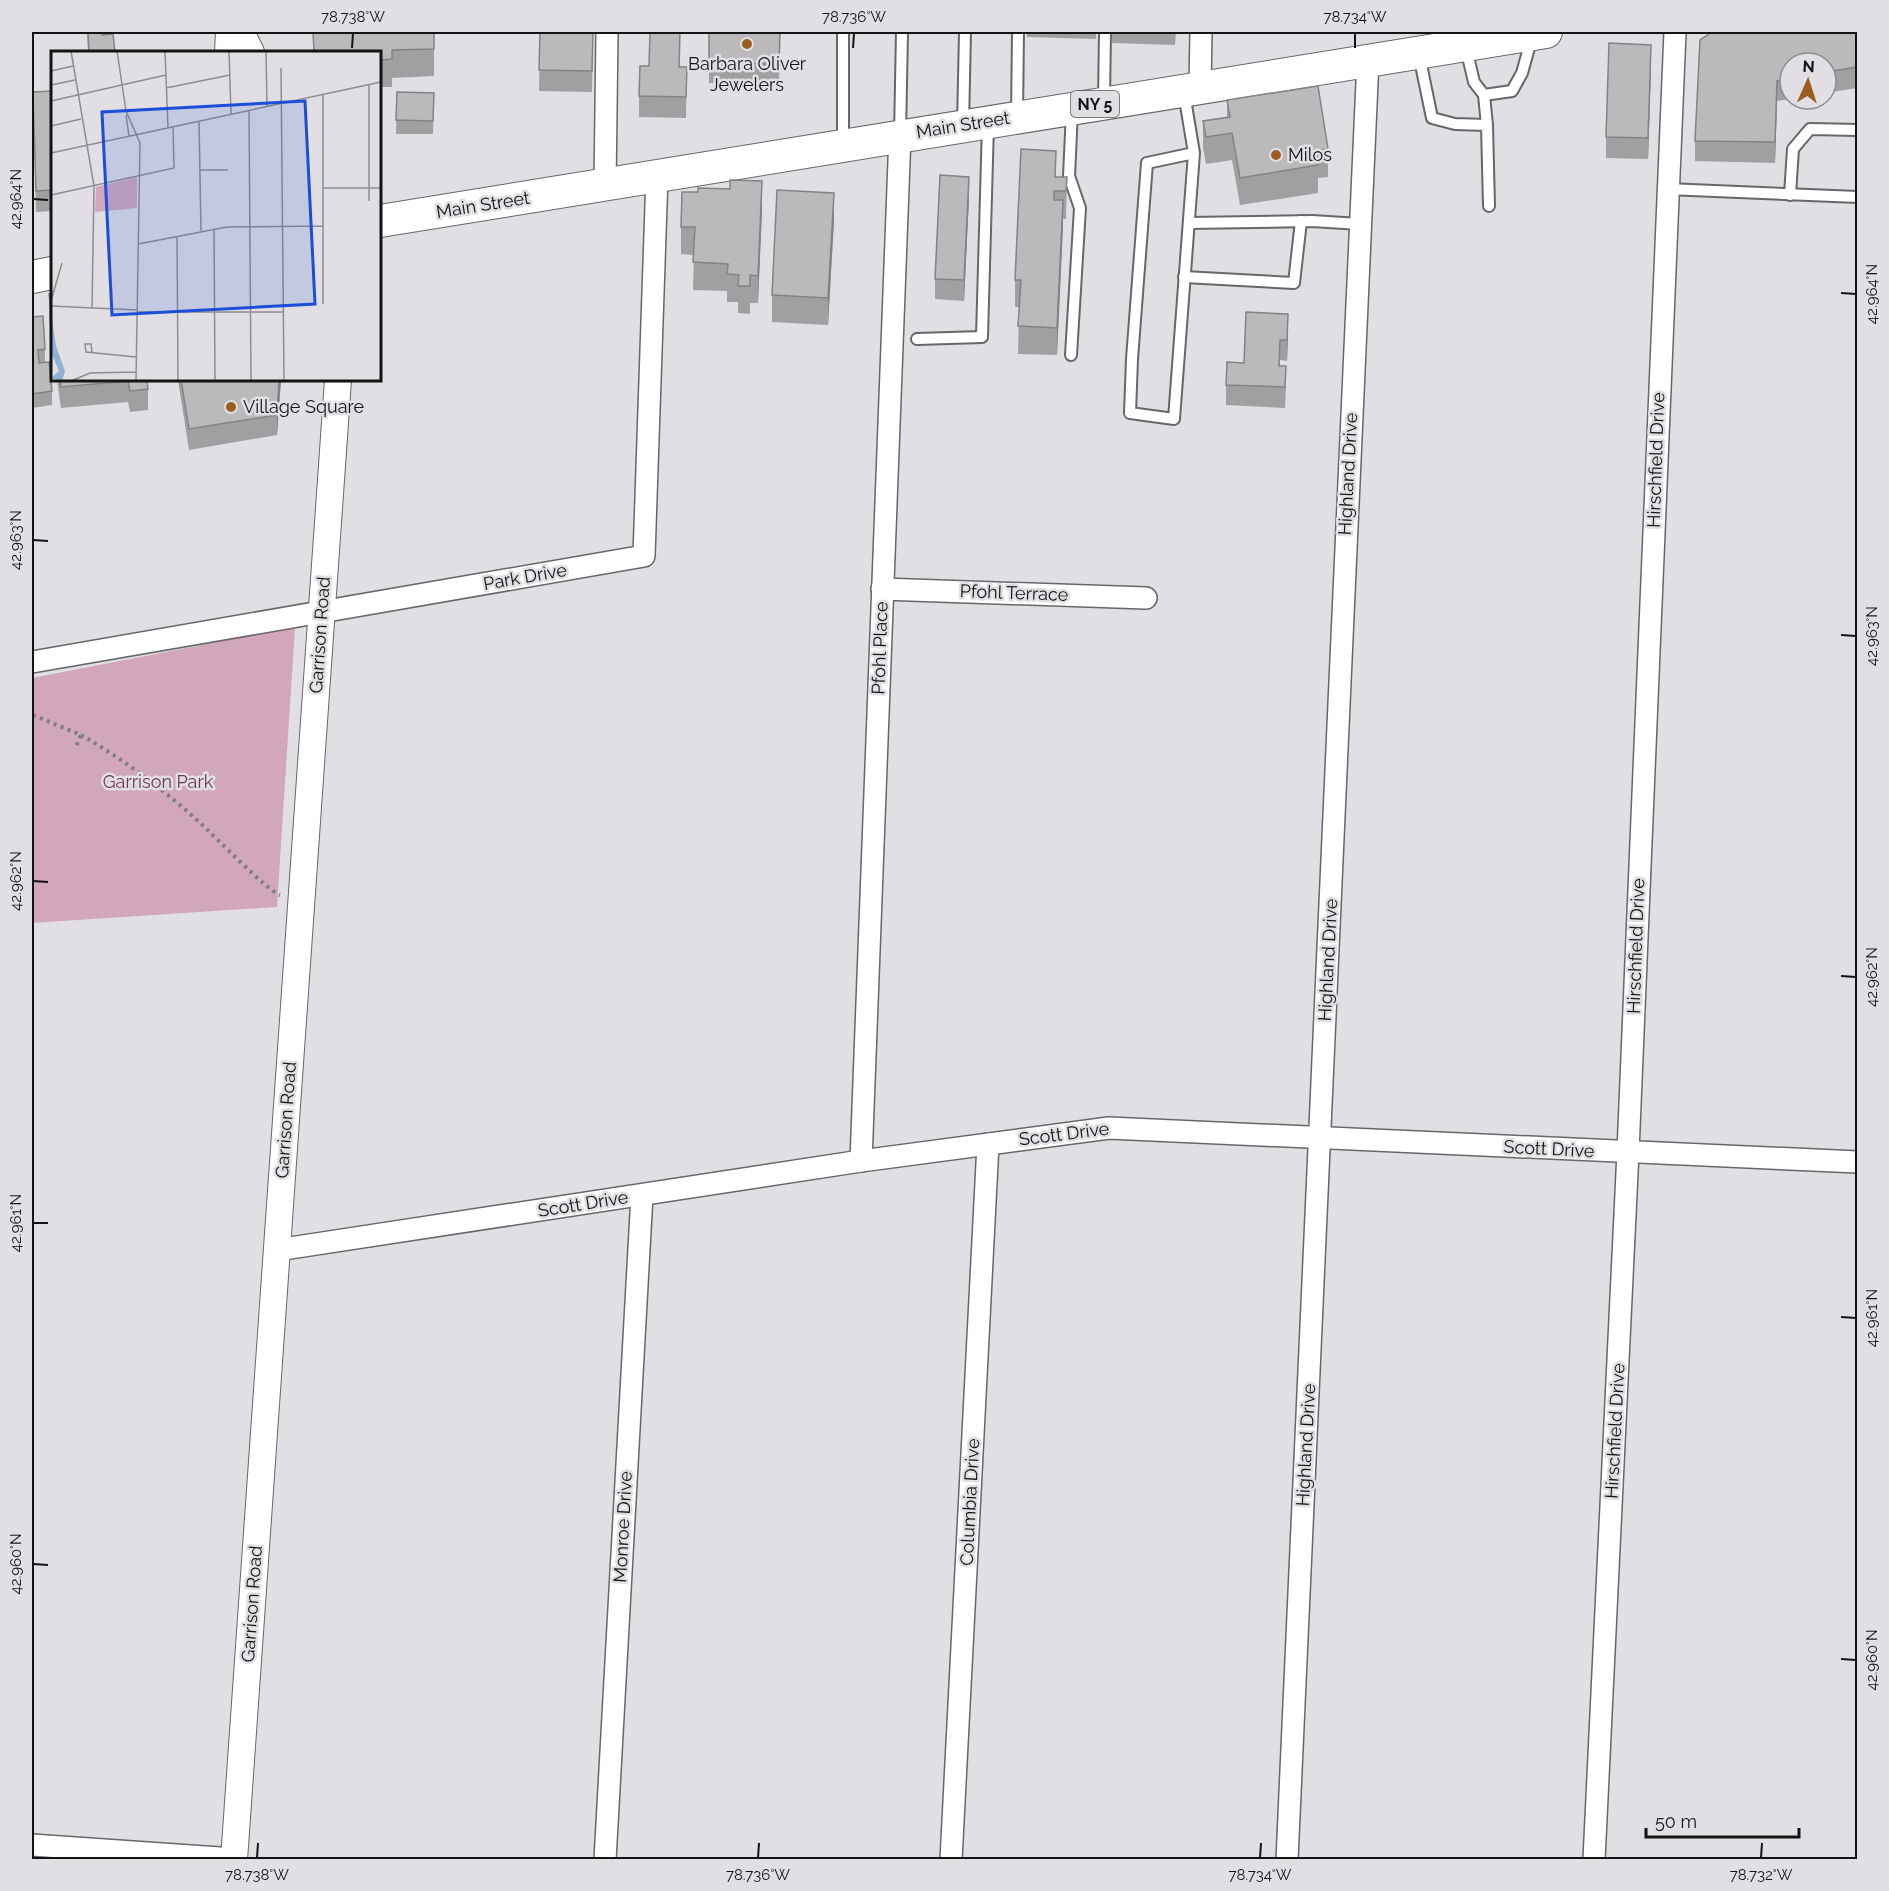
<svg xmlns="http://www.w3.org/2000/svg" width="1889" height="1891" font-family="Raleway,sans-serif">
<style>
.green{fill:#d2a7bb}
.lines{fill:none;stroke-linecap:round;stroke-linejoin:round}
.service-casing{stroke:#676669;stroke-width:14}
.minor-casing{stroke:#676669;stroke-width:24}
.tertiary-casing{stroke:#676669;stroke-width:28}
.primary-casing{stroke:#676669;stroke-width:34}
.path{stroke:#7e7d7f;stroke-width:4;stroke-dasharray:3 4.5;stroke-linecap:butt}
.service{stroke:#fff;stroke-width:10}
.minor{stroke:#fff;stroke-width:21}
.tertiary{stroke:#fff;stroke-width:26}
.primary{stroke:#fff;stroke-width:32}
.wall{fill:#a29fa2}
.shaded-wall{fill:#848284}
.building{fill:#bcb9bc;stroke:#848284;stroke-width:1.5}
.ticks{fill:none;stroke:#131314;stroke-width:2}
.poi-dot{fill:#9a5e1f;stroke:#e1dfe3;stroke-width:2}
.labels{text-anchor:middle;stroke-width:5;stroke-linejoin:round;paint-order:stroke}
.shield{fill:#e1dfe3;stroke:#515052;stroke-width:1.5}
.shield-label{font-size:16px;font-weight:bold;fill:#131314}
.poi-label{font-size:18px;fill:#131314;stroke:#e1dfe3;text-anchor:start}
.street-label{font-size:18px;fill:#131314;stroke:#e1dfe3}
.park-label{font-size:18px;fill:#6e3552;stroke:#e1dfe3}
.inset-road{fill:none;stroke:#8f8d90;stroke-width:1.5}
.view{fill:#1d4ed8;fill-opacity:0.15;stroke:#1d4ed8;stroke-width:3}
.inset-edge{fill:none;stroke:#131314;stroke-width:3}
.neatline{fill:none;stroke:#131314;stroke-width:2}
.ticks-label{font-size:15px;text-anchor:middle;fill:#131314}
</style>
<rect width="100%" height="100%" fill="#e1dfe3"/>
<polygon class="green" points="295,627 277,907 32,923 32,678"/>
<g class="lines">
<g class="service-casing">
<g id="service">
<polyline points="843,32 843,144"/>
<polyline points="1466,48 1474,82 1484,95 1512,91 1522,73 1532,37"/>
<polyline points="1419,55 1432,118 1455,124 1487,125 1489,206"/>
<polyline points="1184,93 1194,153 1147,163 1132,359 1130,413 1174,419 1194,153"/>
<polyline points="1484,95 1487,125"/>
<polyline points="1104,100 1105,32"/>
<polyline points="1017,116 1018,32"/>
<polyline points="963,125 965,32"/>
<polyline points="900,135 902,32"/>
<polyline points="1667,189 1858,197"/>
<polyline points="1790,195 1793,149 1810,129 1858,130"/>
<polyline points="1189,223 1312,221 1360,224"/>
<polyline points="1184,277 1294,283 1301,221"/>
<polyline points="917,339 982,337 988,124"/>
<polyline points="1071,355 1080,208 1069,176 1072,111"/>
</g>
</g>
<g class="minor-casing">
<g id="minor">
<polyline points="1200,87 1201,32"/>
<polyline points="605,185 607,32"/>
<polyline points="882,589 1146,598"/>
<polyline points="32,662 644,556 657,176"/>
<polyline points="861,1161 900,135"/>
<polyline points="277,1250 861,1161 1109,1128 1858,1162"/>
<polyline points="32,1845 234,1859"/>
<polyline points="605,1860 642,1195"/>
<polyline points="951,1860 988,1144"/>
<polyline points="1287,1860 1368,60"/>
<polyline points="1594,1860 1628,1152 1675,32"/>
</g>
</g>
<g class="tertiary-casing">
<g id="tertiary">
<polyline points="241,32 251,52"/>
<polyline points="228,52 229,32"/>
<polyline points="234,1860 338,380"/>
</g>
</g>
<g class="primary-casing">
<g id="primary">
<polyline points="380,221 1546,32"/>
<polyline points="32,277 52,273"/>
</g>
</g>
<g class="path">
<polyline points="33,715 81,735 75,749"/>
<path d="M81 735C123 759 163 789 199 822 214 835 267 891 280 895"/>
</g>
<use href="#service" class="service"/>
<use href="#minor" class="minor"/>
<use href="#tertiary" class="tertiary"/>
<use href="#primary" class="primary"/>
</g>
<g class="wall">
<polygon points="87,32 102,32 102,35 115,52 88,52"/>
<polygon points="313,32 434,32 434,76 392,78 392,87 380,87 380,52 313,52"/>
<polygon points="540,32 593,32 592,92 539,91"/>
<polygon points="709,32 780,32 779,85 709,83"/>
<polygon points="1027,32 1096,32 1096,39 1027,37"/>
<polygon points="1112,32 1176,32 1175,45 1112,43"/>
<polygon points="1857,32 1857,88 1826,93 1826,63 1790,63 1790,99 1791,99 1777,101 1775,163 1695,161 1695,141 1700,40"/>
<polygon points="649,66 687,67 686,118 639,117 639,96"/>
<polygon points="1651,66 1648,159 1606,158 1606,137"/>
<polygon points="52,91 52,211 36,212 33,92"/>
<polygon points="397,92 434,93 433,134 396,134"/>
<polygon points="1227,100 1328,149 1328,177 1318,178 1318,193 1240,205 1232,160 1206,164 1203,148 1203,121 1227,117"/>
<polygon points="1056,177 1067,177 1066,219 1063,219 1057,355 1018,354 1019,307 1015,307 1015,280"/>
<polygon points="969,198 964,301 935,299 935,279"/>
<polygon points="762,209 758,303 750,303 750,314 738,313 738,302 727,302 727,291 693,290 694,255 681,254 681,227"/>
<polygon points="834,220 828,325 772,322 772,295"/>
<polygon points="52,293 52,344 49,315 49,294"/>
<polygon points="32,317 45,349 45,362 52,391 52,405 32,408"/>
<polygon points="1288,335 1287,361 1280,360 1280,366 1286,387 1285,408 1226,405 1226,385 1244,363"/>
<polygon points="57,380 147,380 148,389 148,410 130,412 128,402 61,408"/>
<polygon points="178,380 281,380 277,435 189,450"/>
</g>
<g class="shaded-wall">
<polygon points="1651,45 1651,66 1648,159 1648,138"/>
<polygon points="1777,81 1777,101 1775,163 1775,142"/>
<polygon points="969,177 969,198 964,301 964,280"/>
<polygon points="762,181 762,209 758,303 758,276"/>
<polygon points="834,193 834,220 828,325 828,298"/>
<polygon points="1063,200 1063,227 1057,355 1057,328"/>
<polygon points="1288,314 1288,335 1287,361 1287,340"/>
<polygon points="279,380 281,380 277,435 277,415"/>
</g>
<g class="building">
<polygon points="88,32 102,32 102,35 113,34 115,52 89,52"/>
<polygon points="313,32 434,32 434,49 392,50 392,59 380,60 380,52 314,52"/>
<polygon points="540,32 593,32 592,71 539,70"/>
<polygon points="650,32 680,32 679,67 687,67 686,97 639,96 640,66 649,66"/>
<polygon points="709,32 780,32 779,64 709,63"/>
<polygon points="1712,32 1857,32 1857,67 1826,72 1826,63 1790,63 1790,79 1777,81 1775,142 1695,141 1700,40"/>
<polygon points="1609,43 1651,45 1648,138 1606,137"/>
<polygon points="1318,86 1328,149 1315,151 1318,165 1240,178 1232,133 1206,137 1203,121 1230,117 1227,100"/>
<polygon points="52,91 52,190 36,191 33,92"/>
<polygon points="397,92 434,93 433,121 396,120"/>
<polygon points="1021,149 1056,151 1055,177 1067,177 1066,191 1054,191 1054,200 1063,200 1057,328 1018,326 1021,280 1015,280"/>
<polygon points="940,175 969,177 964,280 935,279"/>
<polygon points="730,180 762,181 758,276 750,275 750,286 738,286 739,275 727,274 728,264 693,262 695,227 681,227 682,192 698,192 698,188 730,189"/>
<polygon points="777,190 834,193 828,298 772,295"/>
<polygon points="52,293 52,323 49,294"/>
<polygon points="1246,312 1288,314 1287,340 1280,340 1279,366 1286,366 1285,387 1226,385 1227,362 1244,363"/>
<polygon points="43,316 45,349 38,350 39,363 49,362 52,391 32,394 32,363 34,362 32,362 32,317"/>
<polygon points="60,380 147,380 148,389 130,391 128,381 61,387"/>
<polygon points="181,380 279,380 277,415 189,429"/>
</g>
<path class="ticks" d="M352 48 353 33M853 48 854 33M1355 48V33M33 199 48 200M1841 293 1856 294M33 540 48 541M1841 635 1856 636M33 881 48 882M1841 976 1856 977M33 1223H48M1841 1317 1856 1318M33 1564 48 1565M1841 1659 1856 1660M257 1858 258 1843M758 1858 759 1843M1260 1858 1261 1843M1761 1858 1762 1843"/>
<g class="poi-dot">
<circle cx="747" cy="44" r="6"/>
<circle cx="1276" cy="155" r="6"/>
<circle cx="231" cy="407" r="6"/>
</g>
<g class="labels">
<rect class="shield" x="1071" y="91" width="48" height="26" rx="4.5"/>
<g class="shield-label">
<text x="1095" y="110">NY 5</text>
</g>
<g class="poi-label">
<text x="747" y="70" text-anchor="middle">Barbara Oliver<tspan x="747" dy="21">Jewelers</tspan></text>
<text x="1288" y="161">Milos</text>
<text x="243" y="413">Village Square</text>
</g>
<g class="street-label">
<text transform="translate(963 125) rotate(-9)" y="6">Main Street</text>
<text transform="translate(483 205) rotate(-9)" y="6">Main Street</text>
<text transform="translate(1656 460) rotate(-88)" y="6">Hirschfield Drive</text>
<text transform="translate(1348 474) rotate(-87)" y="6">Highland Drive</text>
<text transform="translate(525 577) rotate(-10)" y="6">Park Drive</text>
<text transform="translate(1014 593) rotate(2)" y="6">Pfohl Terrace</text>
<text transform="translate(320 635) rotate(-86)" y="6">Garrison Road</text>
<text transform="translate(880 648) rotate(-88)" y="6">Pfohl Place</text>
<text transform="translate(1636 946) rotate(-88)" y="6">Hirschfield Drive</text>
<text transform="translate(1328 960) rotate(-87)" y="6">Highland Drive</text>
<text transform="translate(286 1120) rotate(-86)" y="6">Garrison Road</text>
<text transform="translate(1064 1134) rotate(-7)" y="6">Scott Drive</text>
<text transform="translate(1549 1149) rotate(3)" y="6">Scott Drive</text>
<text transform="translate(583 1204) rotate(-9)" y="6">Scott Drive</text>
<text transform="translate(1615 1431) rotate(-87)" y="6">Hirschfield Drive</text>
<text transform="translate(1306 1445) rotate(-87)" y="6">Highland Drive</text>
<text transform="translate(970 1502) rotate(-87)" y="6">Columbia Drive</text>
<text transform="translate(623 1527) rotate(-87)" y="6">Monroe Drive</text>
<text transform="translate(252 1604) rotate(-86)" y="6">Garrison Road</text>
</g>
<g class="park-label">
<text x="158" y="788">Garrison Park</text>
</g>
</g>
<g transform="translate(51 51)">
<rect width="330" height="330" fill="#e1dfe3"/>
<path d="M86 126V157L44 161 45 136Z" fill="#d2a7bb"/>
<path d="M0 261 5 295 14 320 11 330 0 327 8 320 0 301Z" fill="#93b1d3"/>
<path class="inset-road" d="M20 0 43 135 41 258M66 0 75 60 89 92 85 330M114 0 117 77M178 0 180 63M215 0 216 56M230 17 233 330M0 20 22 15M0 34 24 29M115 37 179 24M272 43V253M0 50 115 24M198 59 200 330M75 64 78 85M148 70 150 180M0 75 30 68M0 102 330 31M149 119H177M272 137H330M0 144 123 117 122 76M318 150V34M163 178 164 330M126 185 127 330M87 193 176 176 272 175M0 250 11 212M0 255 86 259M86 261H232M41 301 40 293H34L35 301 85 306M20 330 39 322 85 321"/>
<path class="view" d="M254 50 264 253 61 264 51 61Z"/>
<rect width="330" height="330" class="inset-edge"/>
</g>
<rect width="1889" height="1891" fill="none" stroke="#e1dfe3" stroke-width="66"/>
<g transform="translate(1808 81) rotate(3)"><circle r="28" fill="#e1dfe3" stroke="#8f8d90" stroke-width="1.5"/>
<path d="M0-4.5L10 22L0 15L-10 22Z" fill="#9a5e1f"/>
<text y="-9" font-size="16" font-weight="bold" text-anchor="middle" fill="#131314">N</text>
</g>
<path d="M1646 1828v9h153v-9" fill="none" stroke="#131314" stroke-width="3"/>
<text x="1655" y="1828" font-size="18" fill="#131314" stroke="#e1dfe3" stroke-width="4.5" paint-order="stroke">50 m</text>
<rect x="33" y="33" width="1823" height="1825" class="neatline"/>
<g class="ticks-label">
<text x="353" y="22">78.738°W</text>
<text x="854" y="22">78.736°W</text>
<text x="1355" y="22">78.734°W</text>
<text transform="translate(16 199) rotate(-90)" y="5">42.964°N</text>
<text transform="translate(1872 294) rotate(-90)" y="5">42.964°N</text>
<text transform="translate(16 540) rotate(-90)" y="5">42.963°N</text>
<text transform="translate(1872 636) rotate(-90)" y="5">42.963°N</text>
<text transform="translate(16 881) rotate(-90)" y="5">42.962°N</text>
<text transform="translate(1872 977) rotate(-90)" y="5">42.962°N</text>
<text transform="translate(16 1223) rotate(-90)" y="5">42.961°N</text>
<text transform="translate(1872 1318) rotate(-90)" y="5">42.961°N</text>
<text transform="translate(16 1564) rotate(-90)" y="5">42.960°N</text>
<text transform="translate(1872 1660) rotate(-90)" y="5">42.960°N</text>
<text x="257" y="1880">78.738°W</text>
<text x="758" y="1880">78.736°W</text>
<text x="1260" y="1880">78.734°W</text>
<text x="1761" y="1880">78.732°W</text>
</g>
</svg>
